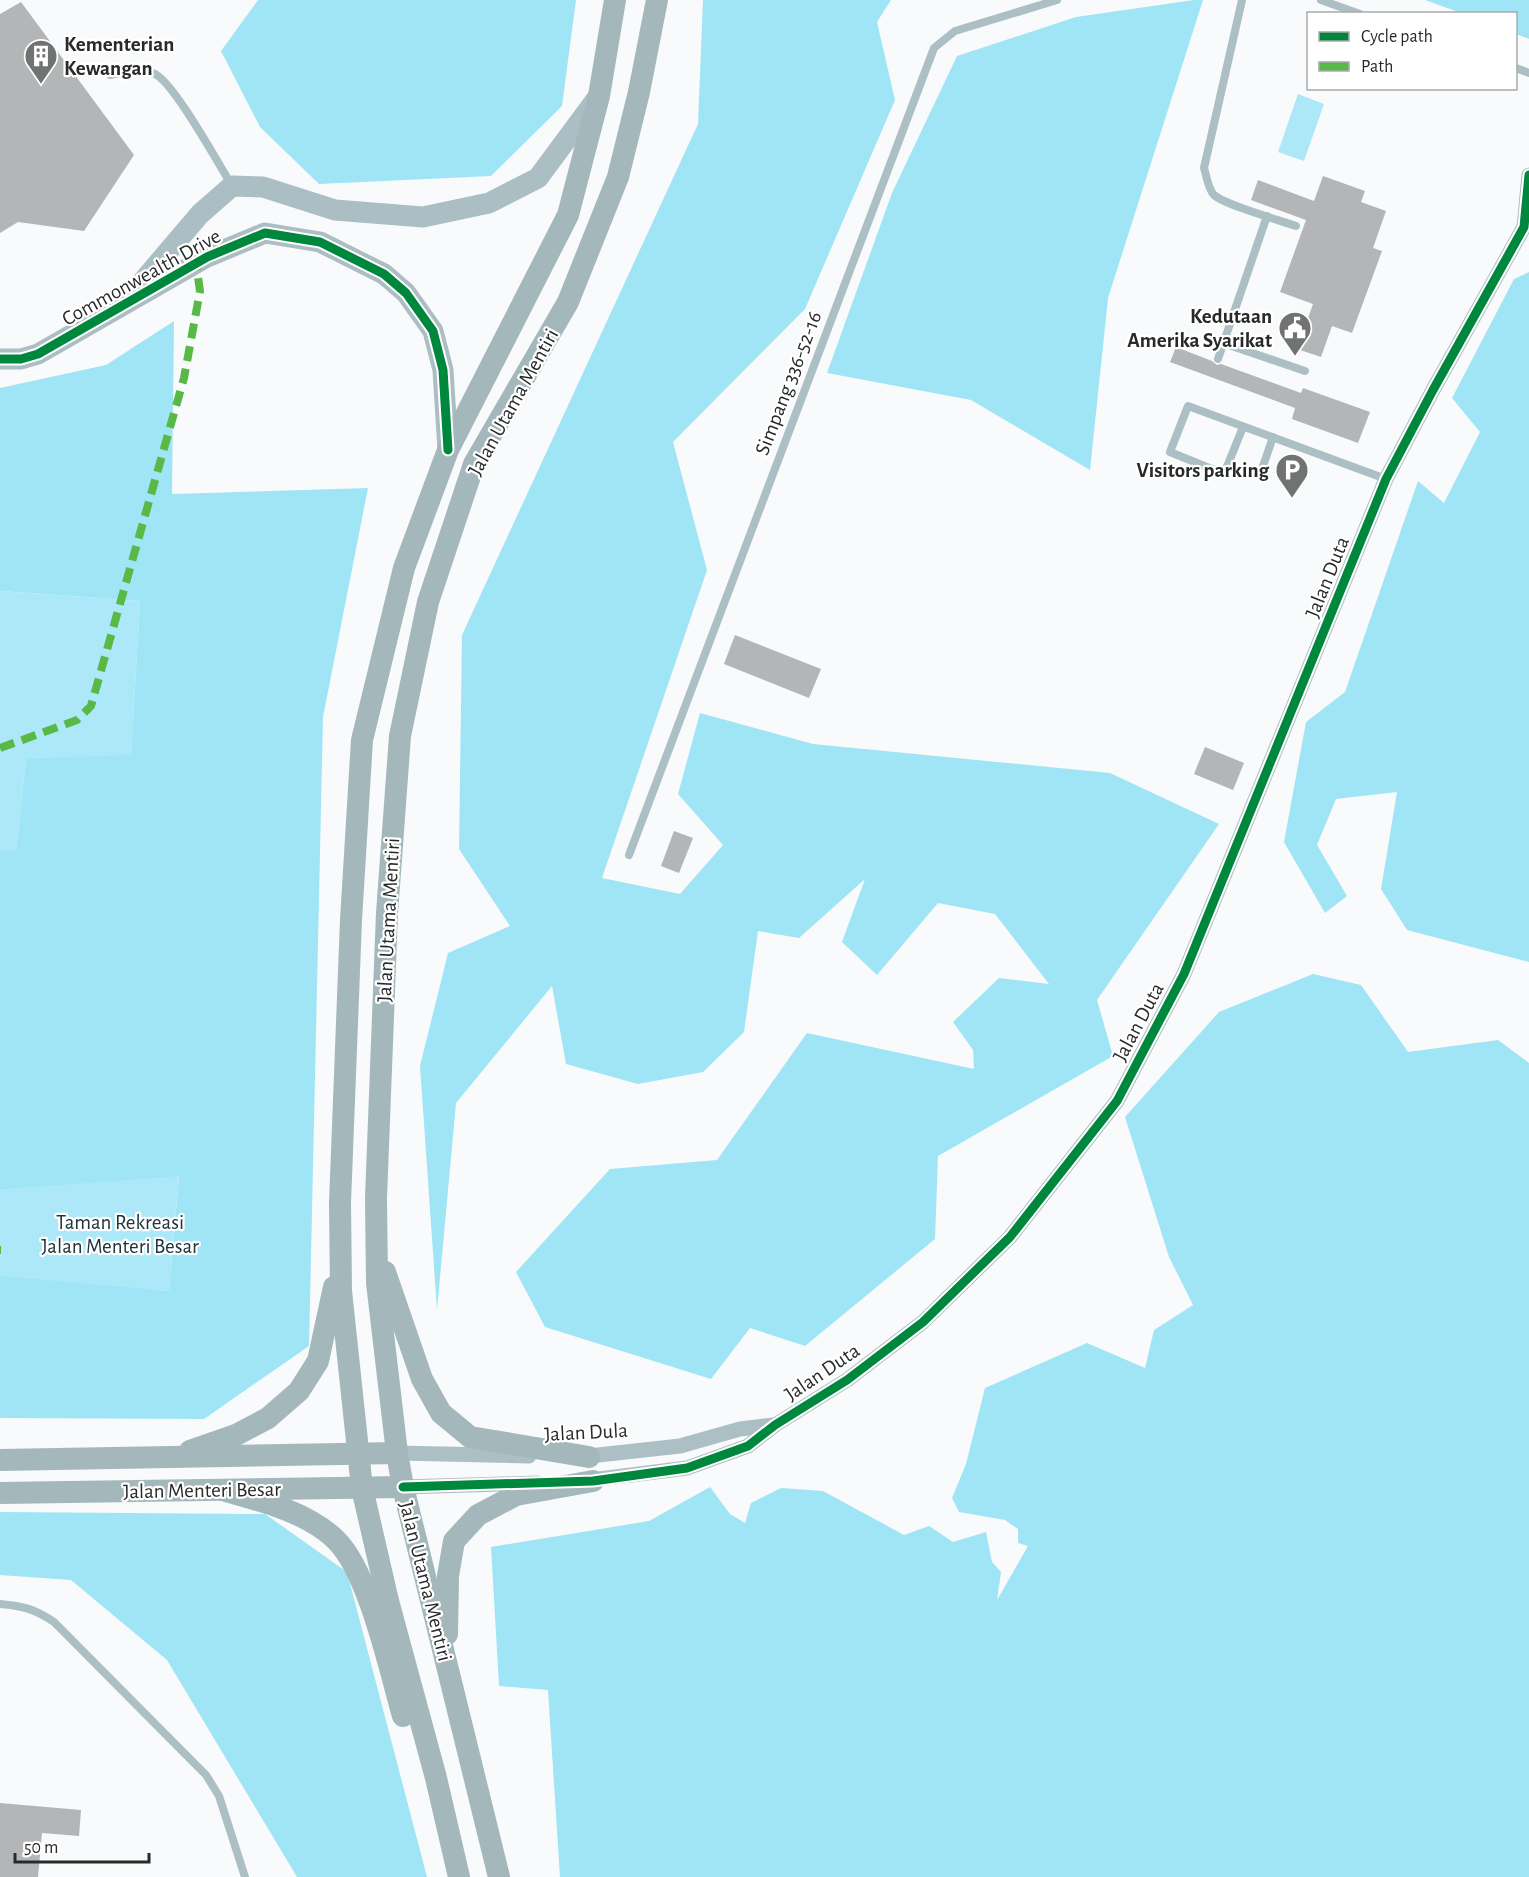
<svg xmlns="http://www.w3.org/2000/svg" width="1529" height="1877" font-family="'Alegreya Sans',sans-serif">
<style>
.green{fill:#ace8f8}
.forest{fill:#9fe5f6}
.building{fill:#b3b5b6}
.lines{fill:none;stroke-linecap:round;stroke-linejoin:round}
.lane{stroke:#acbfc5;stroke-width:8}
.street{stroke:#acbfc5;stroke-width:15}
.secondary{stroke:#abbec4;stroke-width:21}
.primary{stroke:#a4b7bb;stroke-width:22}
.quiet{stroke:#58b947;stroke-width:8;stroke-dasharray:15 8;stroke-linecap:butt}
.cycleway-casing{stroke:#fff;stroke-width:13}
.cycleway{stroke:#00873e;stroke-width:9}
.labels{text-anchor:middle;stroke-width:4.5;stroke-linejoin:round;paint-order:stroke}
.poi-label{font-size:21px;font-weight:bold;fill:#282a2a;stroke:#fff;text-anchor:end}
.street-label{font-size:21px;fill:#282a2a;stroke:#fff}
.park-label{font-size:21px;fill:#20363c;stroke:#fff}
</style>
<rect width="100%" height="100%" fill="#f8fafb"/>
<g class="green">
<polygon points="1298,94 1324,104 1304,161 1278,152"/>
<polygon points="0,591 140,601 131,756 26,758 16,851 0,851"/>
<polygon points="179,1175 169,1291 0,1280 0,1190"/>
</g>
<g class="forest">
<polygon points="258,0 576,0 562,106 491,176 319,184 260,127 221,51"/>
<polygon points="703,0 891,0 877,22 895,100 805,309 673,442 707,570 602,878 680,894 723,845 678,794 700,713 813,744 1110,773 1219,824 1097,1000 1113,1056 938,1156 935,1239 805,1346 750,1328 711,1379 545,1327 516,1272 610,1169 717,1160 807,1033 974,1069 973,1050 953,1022 999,978 1049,984 995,914 938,903 877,975 842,942 865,879 799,938 758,931 744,1032 703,1072 638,1084 566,1064 552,986 456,1103 437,1310 420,1066 448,953 510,926 459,849 462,635 698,124"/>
<polygon points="1194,0 1203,0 1108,298 1090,470 971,400 827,373 892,193 957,56 1076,17"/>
<polygon points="1425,0 1529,0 1529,39 1516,34 1516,14 1461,13"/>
<polygon points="1529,272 1529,962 1407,930 1381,889 1397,792 1336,799 1317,845 1347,896 1325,913 1284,842 1306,722 1345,692 1418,481 1444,503 1480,432 1452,398 1514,279"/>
<polygon points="174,321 172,494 368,488 323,717 309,1346 204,1419 0,1418 0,1276 169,1291 179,1176 0,1190 0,851 16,851 26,758 131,755 140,601 0,591 0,388 106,365"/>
<polygon points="1313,974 1361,985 1408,1052 1498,1040 1529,1063 1529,1877 560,1877 548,1690 499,1686 491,1547 649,1521 710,1487 730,1514 745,1523 751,1503 781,1488 823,1491 904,1535 929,1526 953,1542 986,1532 992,1562 1001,1572 997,1600 1028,1546 1018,1543 1018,1529 1005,1520 959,1512 952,1498 966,1464 985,1388 1087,1343 1145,1368 1154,1330 1193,1305 1169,1257 1125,1117 1219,1012"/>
<polygon points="0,1512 265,1514 347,1572 427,1877 297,1877 167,1660 71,1580 0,1575"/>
</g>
<g class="building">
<polygon points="21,2 134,155 84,231 18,222 0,233 0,14"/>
<polygon points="1323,176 1365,191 1361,202 1386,211 1373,248 1382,251 1352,333 1332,326 1321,357 1297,349 1313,304 1280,292 1306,220 1251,200 1258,180 1314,201"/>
<polygon points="1176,347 1212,361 1217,365 1221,364 1301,393 1303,388 1370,412 1358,443 1292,419 1295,408 1170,362"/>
<polygon points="735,635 821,669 809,698 724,664"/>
<polygon points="1205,747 1244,763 1233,790 1194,774"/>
<polygon points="674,831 693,838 679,873 661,866"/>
<polygon points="0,1803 81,1810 79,1836 42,1833 38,1877 0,1877"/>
</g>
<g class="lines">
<g class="lane">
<path d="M1242 0 1204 168C1207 177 1208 189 1214 195 1225 205 1279 220 1296 226"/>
<polyline points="1321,0 1360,14"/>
<polyline points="1516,68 1529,73"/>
<path d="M110 75C125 72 141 67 155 74 174 83 218 163 231 184"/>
<polyline points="1223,343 1305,371"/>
<polyline points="1218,359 1267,216"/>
<polyline points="1243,427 1224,474 1170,452 1188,406 1386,479"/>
<polyline points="1262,469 1273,437"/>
<polyline points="629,855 934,48 955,31 1057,0"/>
<path d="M0 1604C23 1606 35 1609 54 1622L206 1775 219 1796 245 1877"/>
</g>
<g class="street">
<polyline points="397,1453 529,1456"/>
<polyline points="580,1457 680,1446 740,1429 774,1425"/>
<polyline points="583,1481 687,1468 748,1446 775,1425 847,1380 923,1322 1010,1237 1117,1101 1184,974 1386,479 1433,390 1524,227 1529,175"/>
<polyline points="403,1487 538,1483"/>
</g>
<g class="secondary">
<polyline points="132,294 200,214 232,186 263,187 335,210 423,217 489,203 538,178 598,97"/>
<polyline points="0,359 21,359 38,354 207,257 265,233 320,242 384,274 406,293 433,331 443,370 448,450"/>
</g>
<g class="primary">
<polyline points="385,1272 422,1379 441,1413 470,1437 589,1457"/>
<polyline points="190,1451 236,1435 268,1418 299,1391 318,1361 334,1287"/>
<polyline points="0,1460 397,1453"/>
<path d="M223 1490C252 1499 284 1506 310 1521 319 1526 329 1533 336 1540 369 1572 390 1671 403 1716"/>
<polyline points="0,1493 403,1487"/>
<polyline points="447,1634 448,1576 454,1541 478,1515 516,1495 593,1481"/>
<polyline points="459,1877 436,1778 388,1601 362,1488 341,1291 340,1203 351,920 362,740 404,568 448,450 568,215 599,96 615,0"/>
<polyline points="499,1877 403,1487 397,1453 377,1283 376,1198 387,913 400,736 428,602 474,464 568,302 618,177 639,92 657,0"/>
</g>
<g class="quiet">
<polyline points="0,748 77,720 91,706 184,378 200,291 196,263"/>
<polyline points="0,1250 1,1250"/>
</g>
<g class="cycleway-casing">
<g id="cycleway">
<polyline points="0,359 21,359 38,354 207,257 265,233 320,242 384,274 406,293 433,331 443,370 448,450"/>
<polyline points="403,1487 593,1481 687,1468 748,1446 775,1425 847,1380 923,1322 1010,1237 1117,1101 1184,974 1386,479 1433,390 1524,227 1529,175"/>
</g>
</g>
<use href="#cycleway" class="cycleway"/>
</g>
<defs>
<g id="building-pin" transform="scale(1.725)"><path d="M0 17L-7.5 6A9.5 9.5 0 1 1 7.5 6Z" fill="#717373" stroke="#fff"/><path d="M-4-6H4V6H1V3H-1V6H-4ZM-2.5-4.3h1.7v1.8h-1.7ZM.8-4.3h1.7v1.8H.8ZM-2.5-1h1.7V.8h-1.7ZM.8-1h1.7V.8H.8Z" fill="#fff"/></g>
<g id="civic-pin" transform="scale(1.725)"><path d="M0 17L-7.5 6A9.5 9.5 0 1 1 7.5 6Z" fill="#717373" stroke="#fff"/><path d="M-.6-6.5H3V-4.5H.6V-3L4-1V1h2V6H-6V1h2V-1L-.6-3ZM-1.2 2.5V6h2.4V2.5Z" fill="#fff"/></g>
<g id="parking-pin" transform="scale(1.725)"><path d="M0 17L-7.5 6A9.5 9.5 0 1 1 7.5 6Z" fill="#717373" stroke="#fff"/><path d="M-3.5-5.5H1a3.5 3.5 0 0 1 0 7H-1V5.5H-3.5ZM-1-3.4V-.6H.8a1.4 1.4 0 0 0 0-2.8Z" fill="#fff"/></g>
</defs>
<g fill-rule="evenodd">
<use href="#building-pin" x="41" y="56"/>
<use href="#civic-pin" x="1295" y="328"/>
<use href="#parking-pin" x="1292" y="470"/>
</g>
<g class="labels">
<g class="poi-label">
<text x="64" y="51" text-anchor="start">Kementerian<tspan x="64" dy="24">Kewangan</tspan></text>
<text x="1272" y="323">Kedutaan<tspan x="1272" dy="24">Amerika Syarikat</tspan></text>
<text x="1269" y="477">Visitors parking</text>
</g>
<g class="street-label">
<text transform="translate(141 277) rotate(-29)" y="7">Commonwealth Drive</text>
<text transform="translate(788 383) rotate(-69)" y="7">Simpang 336-52-16</text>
<text transform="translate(513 402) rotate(-61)" y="7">Jalan Utama Mentiri</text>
<text transform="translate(1327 577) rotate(-68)" y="7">Jalan Duta</text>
<text transform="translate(388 920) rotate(-87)" y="7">Jalan Utama Mentiri</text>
<text transform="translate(1138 1022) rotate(-62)" y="7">Jalan Duta</text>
<text transform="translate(822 1372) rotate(-34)" y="7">Jalan Duta</text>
<text transform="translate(586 1432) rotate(-3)" y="7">Jalan Dula</text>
<text transform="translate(202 1490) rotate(-1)" y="7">Jalan Menteri Besar</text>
<text transform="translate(426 1581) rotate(76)" y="7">Jalan Utama Mentiri</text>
</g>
<g class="park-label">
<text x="120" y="1229">Taman Rekreasi<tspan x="120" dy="24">Jalan Menteri Besar</tspan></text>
</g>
</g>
<rect x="1307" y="12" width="210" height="78" fill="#ffffff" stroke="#a9aaaa" stroke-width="1.5"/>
<rect x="1319" y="32" width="30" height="9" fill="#00873e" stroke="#a9aaaa" stroke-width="1.5"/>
<text x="1361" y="42" font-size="18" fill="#282a2a">Cycle path</text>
<rect x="1319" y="62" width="30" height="9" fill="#58b947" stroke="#a9aaaa" stroke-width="1.5"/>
<text x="1361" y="72" font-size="18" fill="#282a2a">Path</text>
<path d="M15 1853v9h134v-9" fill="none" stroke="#282a2a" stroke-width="3"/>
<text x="24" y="1853" font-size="18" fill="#282a2a" stroke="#ffffff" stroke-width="4.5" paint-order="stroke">50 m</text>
</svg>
